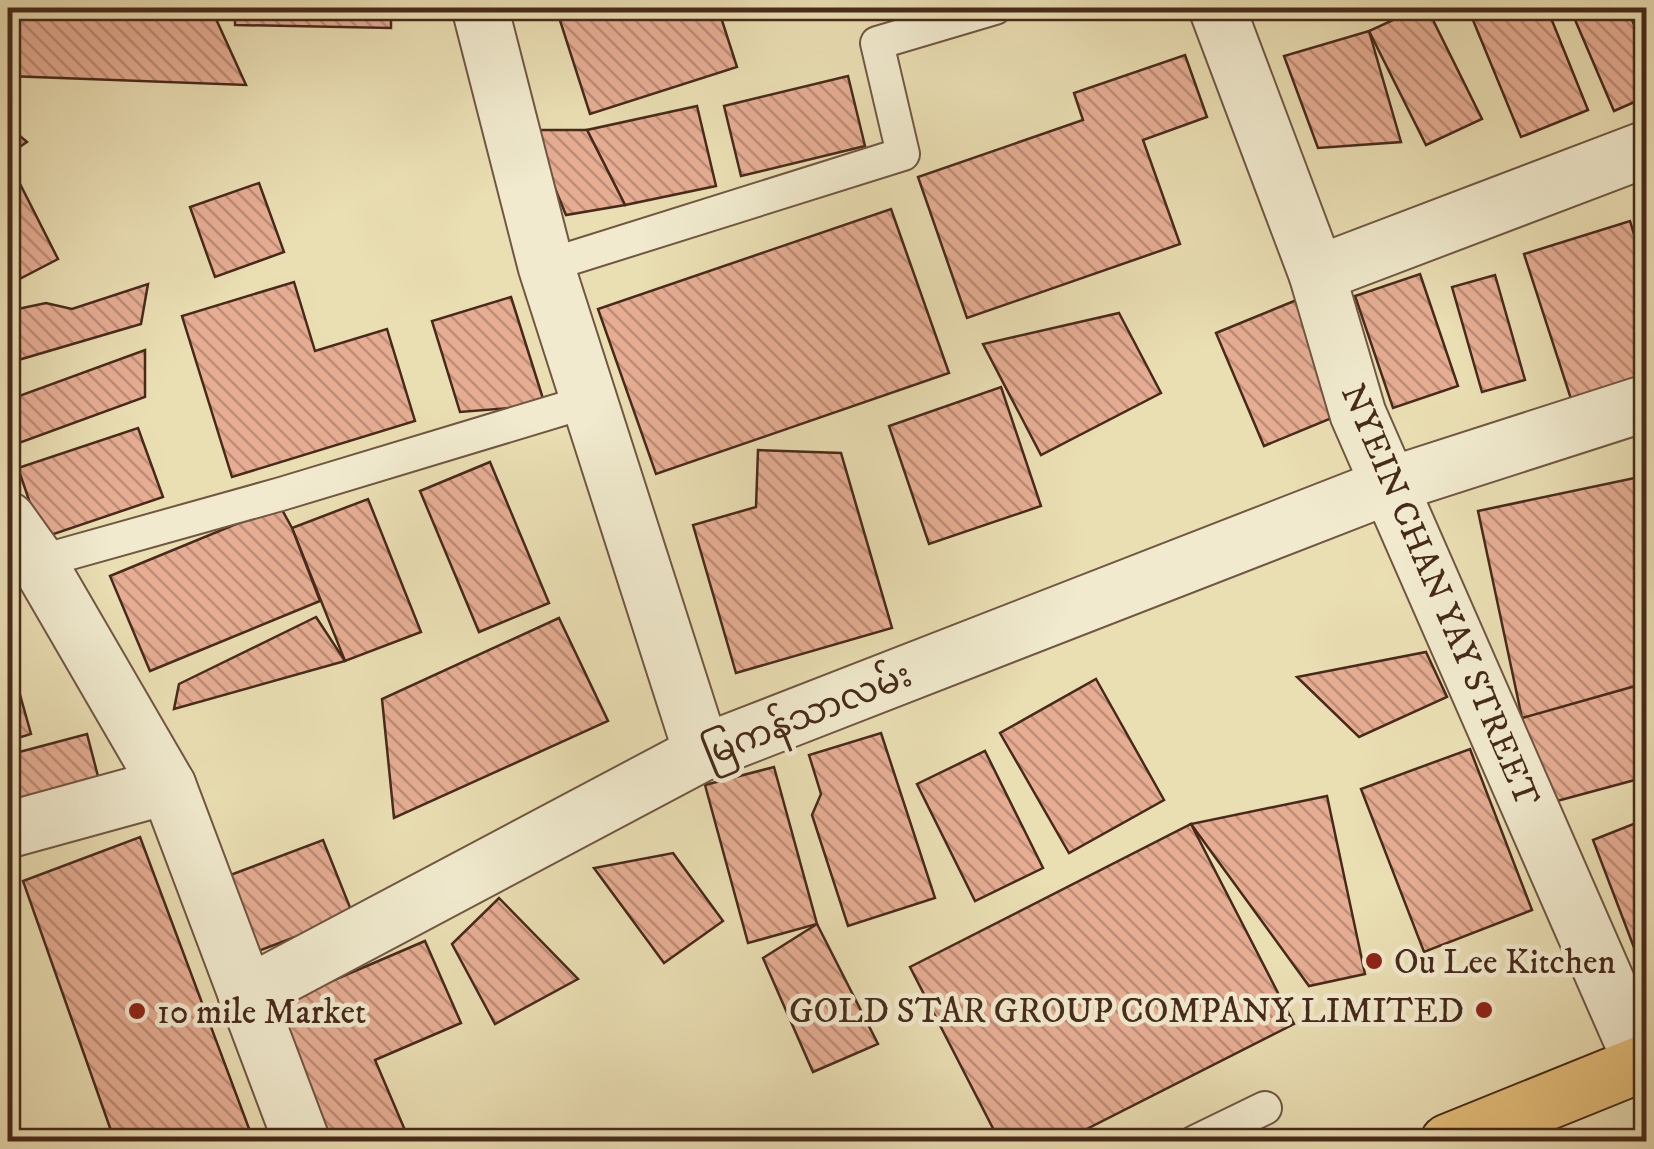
<svg xmlns="http://www.w3.org/2000/svg" width="1654" height="1149" font-family="'IM FELL DW Pica','Noto Sans Myanmar',serif">
<style>
.building{fill:url(#building-back-hatch);stroke:#472a1b;stroke-width:2.5}
.lines{fill:none;stroke-linecap:round;stroke-linejoin:round}
.service-casing{stroke:#705741;stroke-width:36}
.minor-casing{stroke:#705741;stroke-width:59}
.trunk-casing{stroke:#472a1b;stroke-width:59}
.service{stroke:#f1eace;stroke-width:32}
.minor{stroke:#f1eace;stroke-width:55}
.trunk{stroke:#e5bf7a;stroke-width:55}
.poi-dot{fill:#8f2418;stroke:#f1eace;stroke-width:4}
.labels{text-anchor:middle;stroke-width:9;stroke-linejoin:round;paint-order:stroke}
.street-label{font-size:35px;fill:#472a1b;stroke:#f1eace}
.poi-label{font-size:35px;fill:#472a1b;stroke:#f1eace;text-anchor:start}
</style>
<defs>
<pattern id="building-back-hatch" width="6" height="6" patternUnits="userSpaceOnUse" patternTransform="scale(2.5)"><rect width="6" height="6" fill="#e6ad93"/><path d="M-1 5l2 2M0 0l6 6M5-1l2 2" fill="none" stroke="#bc8d77"/></pattern>
</defs>
<rect width="100%" height="100%" fill="#eadeb3"/>
<filter id="stains"><feTurbulence type="fractalNoise" baseFrequency=".002" numOctaves="4"/><feColorMatrix values="0 0 0 0 .2 0 0 0 0 .09 0 0 0 0 .02 0 0 0 .5 -.17"/></filter>
<radialGradient id="worn" r=".72"><stop offset=".6" stop-color="#630" stop-opacity="0"/><stop offset="1" stop-color="#630" stop-opacity=".3"/></radialGradient>
<g class="building">
<polygon points="8,8 211,8 246,85 8,76"/>
<polygon points="235,8 391,8 391,28 235,25"/>
<polygon points="556,8 718,8 737,67 590,114"/>
<polygon points="1419,8 1427,8 1482,119 1426,145 1369,31"/>
<polygon points="1468,8 1547,8 1588,110 1521,137"/>
<polygon points="1570,8 1627,8 1646,53 1646,97 1614,111"/>
<polygon points="1369,31 1401,142 1318,148 1284,56"/>
<polygon points="1185,55 1207,117 1143,140 1180,244 967,318 918,177 1083,120 1074,93"/>
<polygon points="848,76 865,146 741,176 724,106"/>
<polygon points="697,106 716,186 625,205 587,130"/>
<polygon points="8,126 27,142 8,155"/>
<polygon points="531,130 587,130 625,205 566,215"/>
<polygon points="13,170 58,259 8,285 8,173"/>
<polygon points="259,183 284,252 215,277 190,207"/>
<polygon points="891,209 949,373 656,474 598,309"/>
<polygon points="1630,221 1646,274 1646,375 1571,399 1524,254"/>
<polygon points="1420,274 1458,386 1393,408 1355,296"/>
<polygon points="1495,275 1525,380 1482,392 1452,287"/>
<polygon points="294,282 315,351 387,329 415,421 232,477 182,316"/>
<polygon points="148,284 141,324 8,363 8,311 46,303 72,309"/>
<polygon points="511,297 545,405 460,412 432,321"/>
<polygon points="1304,297 1351,410 1264,446 1216,333"/>
<polygon points="1119,313 1161,393 1041,455 983,344"/>
<polygon points="145,350 145,397 8,447 8,400"/>
<polygon points="1001,387 1041,506 929,544 889,426"/>
<polygon points="138,428 163,497 42,538 18,468"/>
<polygon points="758,450 841,453 892,628 736,673 693,525 756,507"/>
<polygon points="490,462 549,603 479,632 420,491"/>
<polygon points="1644,476 1646,692 1522,718 1478,511"/>
<polygon points="368,499 421,632 345,661 292,528"/>
<polygon points="280,506 292,528 320,601 150,671 110,576"/>
<polygon points="316,617 345,661 174,709 179,684"/>
<polygon points="559,618 608,721 394,818 382,699"/>
<polygon points="8,652 31,734 8,741"/>
<polygon points="1426,652 1447,697 1359,737 1297,677"/>
<polygon points="1096,679 1164,800 1069,853 1000,733"/>
<polygon points="1646,683 1646,777 1546,804 1522,718"/>
<polygon points="881,733 935,898 848,926 812,815 821,794 809,755"/>
<polygon points="87,734 100,784 8,808 8,755"/>
<polygon points="1470,749 1532,910 1424,952 1361,789"/>
<polygon points="985,751 1043,868 975,901 917,784"/>
<polygon points="774,767 817,924 748,943 705,785"/>
<polygon points="1327,796 1365,974 1309,986 1191,824"/>
<polygon points="1646,819 1646,979 1593,840"/>
<polygon points="1191,824 1294,1024 1061,1142 1000,1142 910,967"/>
<polygon points="140,837 254,1142 115,1142 23,881"/>
<polygon points="323,840 353,915 253,953 225,877"/>
<polygon points="673,853 723,921 664,963 594,868"/>
<polygon points="499,898 578,979 495,1024 452,944"/>
<polygon points="817,924 878,1044 813,1072 763,958"/>
<polygon points="425,941 461,1023 375,1060 410,1142 321,1142 264,1010"/>
</g>
<g class="lines">
<g class="service-casing">
<g id="service">
<polyline points="546,266 903,154 877,43 995,8"/>
<polyline points="38,562 281,494 589,401"/>
<polyline points="1195,1142 1265,1108"/>
</g>
</g>
<g class="minor-casing">
<g id="minor">
<polyline points="480,8 546,266 702,753"/>
<polyline points="1217,8 1317,274 1358,414 1642,1063"/>
<polyline points="1317,274 1646,149"/>
<polyline points="8,520 38,562 168,786 302,1142"/>
<polyline points="8,830 168,786"/>
<polyline points="246,995 702,753 1391,485 1646,403"/>
</g>
</g>
<g class="trunk-casing">
<polyline id="trunk" points="1448,1142 1646,1062"/>
</g>
<use href="#service" class="service"/>
<use href="#minor" class="minor"/>
<use href="#trunk" class="trunk"/>
</g>
<g class="poi-dot">
<circle cx="1374" cy="961" r="10"/>
<circle cx="1484" cy="1010" r="10"/>
<circle cx="137" cy="1011" r="10"/>
</g>
<g class="labels">
<g class="street-label">
<text transform="translate(1441 595) rotate(67)" y="12">NYEIN CHAN YAY STREET</text>
<text transform="translate(807 714) rotate(-22)" y="12">မြကန်သာလမ်း</text>
</g>
<g class="poi-label">
<text x="1394" y="973">Ou Lee Kitchen</text>
<text x="1464" y="1022" text-anchor="end">GOLD STAR GROUP COMPANY LIMITED</text>
<text x="157" y="1023">10 mile Market</text>
</g>
</g>
<rect width="1654" height="1149" fill="none" stroke="#eadeb3" stroke-width="40"/>
<rect x="10" y="10" width="1634" height="1129" fill="none" stroke="#472a1b" stroke-width="5"/>
<rect x="20" y="20" width="1614" height="1109" fill="none" stroke="#472a1b" stroke-width="2.5"/>
<rect width="100%" height="100%" filter="url(#stains)"/>
<rect width="100%" height="100%" fill="url(#worn)"/>
</svg>
